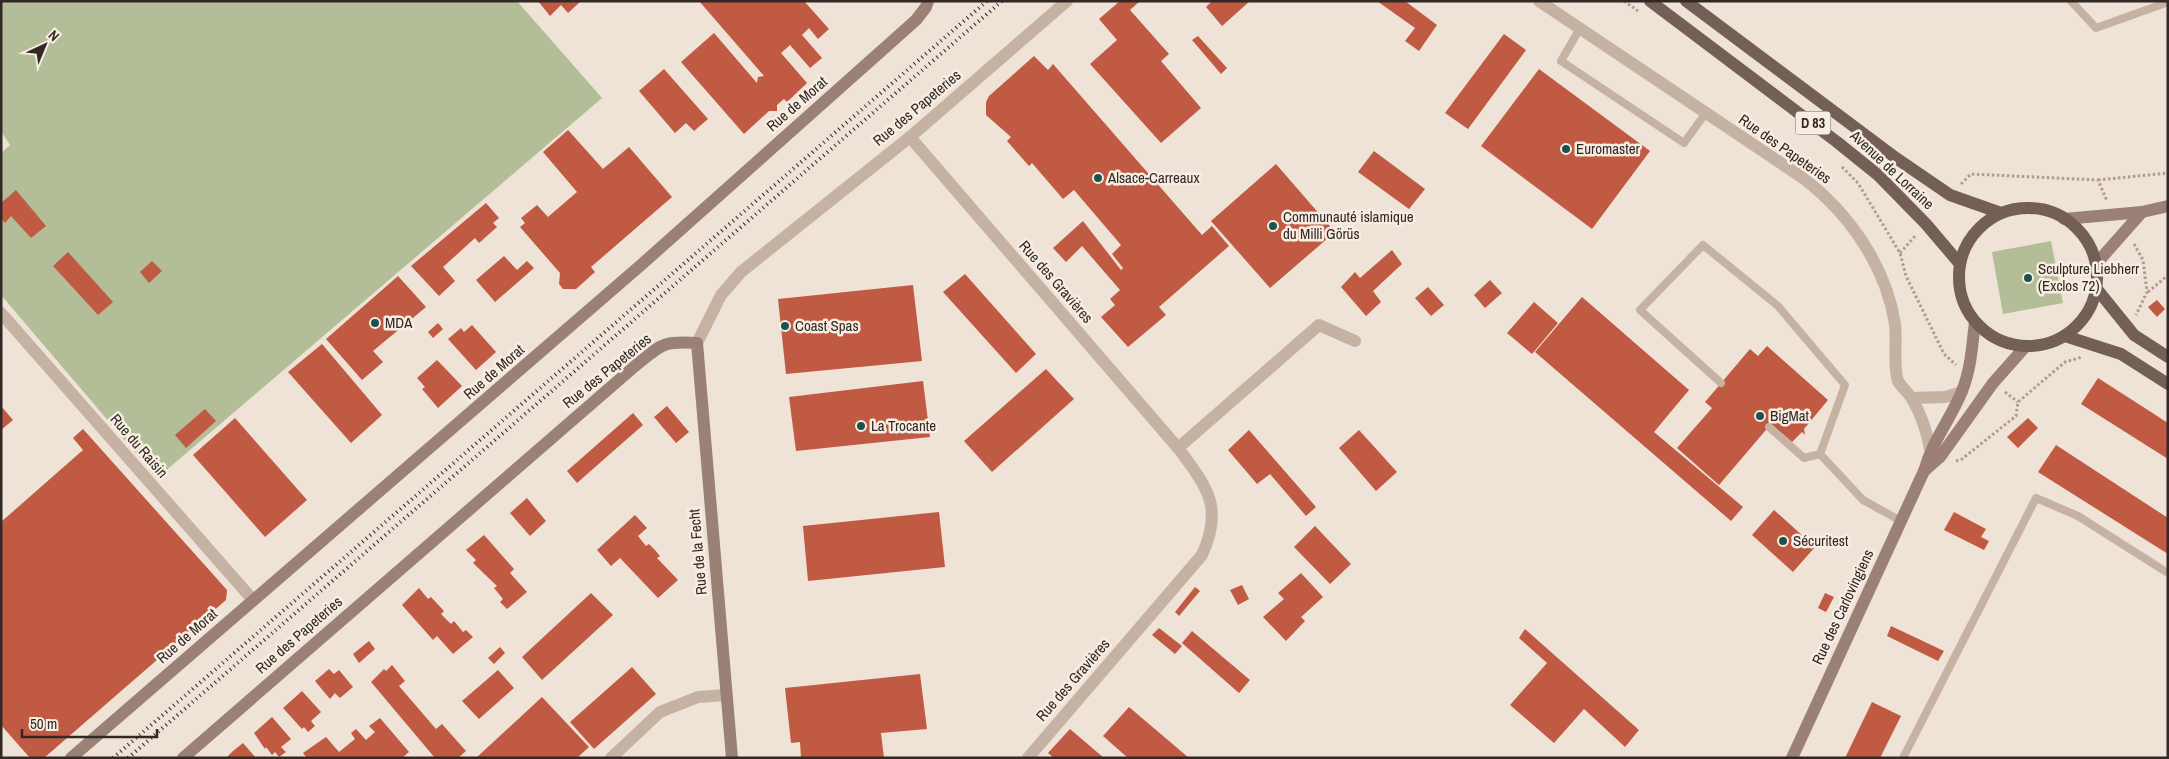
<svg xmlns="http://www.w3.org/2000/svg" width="2169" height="759" font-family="'Archivo Narrow',sans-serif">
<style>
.green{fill:#b3bd98}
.building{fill:#c15a42}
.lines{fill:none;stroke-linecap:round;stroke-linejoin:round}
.path{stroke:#b29b8e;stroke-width:3;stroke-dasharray:2.5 2.5;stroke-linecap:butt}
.lane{stroke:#c6b2a3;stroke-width:8}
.street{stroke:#c6b2a3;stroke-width:12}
.secondary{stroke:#9a8075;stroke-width:12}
.primary{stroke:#745f56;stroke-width:12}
.rail{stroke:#322825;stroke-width:4;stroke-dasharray:1 4;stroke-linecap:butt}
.poi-dot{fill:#1d5151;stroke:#f8ede2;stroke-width:2}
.labels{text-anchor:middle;stroke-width:5;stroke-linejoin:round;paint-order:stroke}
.shield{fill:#f8ede2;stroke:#6d635e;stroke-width:1}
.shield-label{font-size:14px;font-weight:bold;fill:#322825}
.street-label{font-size:15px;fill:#322825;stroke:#f8ede2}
.poi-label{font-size:15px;fill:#322825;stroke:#f8ede2;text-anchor:start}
</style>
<rect width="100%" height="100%" fill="#efe2d7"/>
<g class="green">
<polygon points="1,1 517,1 602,98 157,478 1,295 1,153 10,145 1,131"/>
<polygon points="2051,241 2063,303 2003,314 1992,252"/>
</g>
<g class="building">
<polygon points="538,1 581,1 568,13 561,5 550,16"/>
<polygon points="699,1 804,1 829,29 818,39 809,28 802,35 822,58 810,68 790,45 781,53 807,83 787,102 784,99 777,105 777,111 769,111 744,134 681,62 714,33 757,83 758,77 764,76"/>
<polygon points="1120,1 1140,1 1130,10 1169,54 1161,61 1201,108 1161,143 1090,64 1117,40 1099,19"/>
<polygon points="1212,1 1250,1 1222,26 1206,7"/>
<polygon points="1377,1 1405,1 1437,25 1419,51 1405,41 1415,28"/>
<polygon points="1504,34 1526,50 1468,129 1445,113"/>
<polygon points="1198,36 1227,68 1221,74 1192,40"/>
<polygon points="1034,56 1048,70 1053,64 1202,235 1212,226 1229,246 1159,307 1166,315 1128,347 1101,317 1115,305 1110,299 1120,290 1082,246 1066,262 1053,248 1083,221 1121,270 1123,268 1112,254 1121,245 1074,190 1063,199 1032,163 1029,166 1007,141 1011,137 986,115 986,102 989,96"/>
<polygon points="664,69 708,119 694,131 686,123 675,133 639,91"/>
<polygon points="1539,69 1650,151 1592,229 1481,146"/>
<polygon points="568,130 603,169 629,147 672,197 591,267 595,272 576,289 563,289 559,284 560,273 520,227 525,223 521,218 537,205 548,217 577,192 543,152"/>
<polygon points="1374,151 1425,189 1409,209 1358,172"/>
<polygon points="1276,164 1335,232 1270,288 1211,221"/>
<polygon points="16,190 46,226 31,238 11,216 5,223 1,218 1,203"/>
<polygon points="486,203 499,218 493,223 497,227 479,243 475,238 443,267 455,281 439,296 411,266"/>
<polygon points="1392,250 1402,264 1373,291 1381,302 1366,316 1341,287 1355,272 1360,278"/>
<polygon points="68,252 113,302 98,315 53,266"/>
<polygon points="504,256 517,270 527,261 534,268 495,302 476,280"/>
<polygon points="152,261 162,271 149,283 140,272"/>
<polygon points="965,274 1036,354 1016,373 943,292"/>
<polygon points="398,276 426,307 373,351 383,362 362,380 326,339"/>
<polygon points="1490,280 1502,293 1485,308 1474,295"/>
<polygon points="913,285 922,361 786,374 778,299"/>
<polygon points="1428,287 1444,305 1431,316 1415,298"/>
<polygon points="1582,297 1689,390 1654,432 1743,507 1731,521 1535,352"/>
<polygon points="2157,300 2165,309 2157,317 2148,307"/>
<polygon points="1534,302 1558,323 1532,354 1507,333"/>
<polygon points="438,323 443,329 433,338 428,332"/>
<polygon points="472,325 496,352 476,370 448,339 461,328 464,332"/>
<polygon points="322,344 382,415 351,443 288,372"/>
<polygon points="1767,346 1828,400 1804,429 1805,435 1802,432 1792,442 1771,424 1719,485 1677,448 1712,408 1705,402 1750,349 1758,356"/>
<polygon points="437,360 462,386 438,408 422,389 425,387 417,378"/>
<polygon points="1046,369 1074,399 992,472 964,441"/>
<polygon points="2098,378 2168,423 2168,459 2081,404"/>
<polygon points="923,381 930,437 796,451 789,397"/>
<polygon points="1,406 13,420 1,430"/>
<polygon points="667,406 689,432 676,443 654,417"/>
<polygon points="205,409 216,421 186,448 175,435"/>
<polygon points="633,413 643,425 577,483 567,471"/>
<polygon points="235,418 307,500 265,537 193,455"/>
<polygon points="2028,418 2038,428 2018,448 2007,437"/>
<polygon points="83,429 227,590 226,600 44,758 30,758 1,725 1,522 83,450 73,438"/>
<polygon points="1249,430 1316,507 1306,516 1270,474 1257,484 1228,450"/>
<polygon points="1359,430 1397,472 1376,491 1339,448"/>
<polygon points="2056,445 2168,518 2168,554 2038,472"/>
<polygon points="527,498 546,521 530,536 510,513"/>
<polygon points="1774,510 1815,547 1793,572 1752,535"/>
<polygon points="939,512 945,567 808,581 803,526"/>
<polygon points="1954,512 1986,529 1981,537 1989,541 1984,550 1944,530"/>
<polygon points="635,515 647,528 638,536 646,546 649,544 655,550 660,556 657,558 678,580 658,598 620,558 611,566 597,550"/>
<polygon points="1315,526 1351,564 1330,584 1294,547"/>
<polygon points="484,535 514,569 510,573 527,592 507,609 500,602 503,599 494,588 497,586 473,563 476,560 466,550"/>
<polygon points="1301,573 1323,597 1301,617 1305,621 1286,641 1263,617 1284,599 1278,593"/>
<polygon points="1242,585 1249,599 1238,605 1230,590"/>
<polygon points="1195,587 1200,591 1179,616 1175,612"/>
<polygon points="419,588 428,599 431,597 444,611 441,614 451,624 454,621 463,632 466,630 473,637 453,654 437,636 433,640 402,605"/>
<polygon points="591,593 613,615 542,680 522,657"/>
<polygon points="1825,593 1834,597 1826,612 1818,608"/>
<polygon points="1891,626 1944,651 1938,661 1887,636"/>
<polygon points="1159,628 1182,646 1175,654 1152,635"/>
<polygon points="1525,629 1639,730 1625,747 1584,709 1554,743 1510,705 1547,663 1519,638"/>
<polygon points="1192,631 1250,680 1239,693 1182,643"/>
<polygon points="369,641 375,649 359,663 353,654"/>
<polygon points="500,647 505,653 494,664 488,658"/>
<polygon points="392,665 405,681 399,686 436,729 442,724 466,751 458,758 435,758 371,682 384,669 386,671"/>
<polygon points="632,667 656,694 594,749 570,722"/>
<polygon points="329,669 334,674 339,670 353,687 340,698 335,693 330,699 315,681"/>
<polygon points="498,670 514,688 479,719 462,701"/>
<polygon points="920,674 927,729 881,733 884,758 801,758 800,742 791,743 785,688"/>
<polygon points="302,691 321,712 311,721 315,726 308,732 304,727 302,729 283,708"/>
<polygon points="542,697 589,747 577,758 476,758"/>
<polygon points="1872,702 1901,716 1880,758 1845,758"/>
<polygon points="1129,707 1189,758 1128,758 1103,736"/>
<polygon points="272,717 291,739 281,747 286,752 279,757 275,752 272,755 266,747 265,749 254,733"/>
<polygon points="380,718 409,752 402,758 307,758 303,753 326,737 339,752 355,739 351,733 356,729 366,740 375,732 369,726"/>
<polygon points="1070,729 1104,758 1054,758 1048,753"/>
<polygon points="243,743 256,758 226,758 233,751"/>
</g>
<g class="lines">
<g class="path">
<polyline points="1624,1 1638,11"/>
<polyline points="1842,167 1858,183 1900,253 1906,276 1944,354 1956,365"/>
<polyline points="2098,180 2168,173"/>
<polyline points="1961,184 1971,174 2098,180 2107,201"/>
<polyline points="2134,244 2143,260 2147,292 2136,315"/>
<polyline points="1900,253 1916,235"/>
<polyline points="2148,292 2168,275"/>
<polyline points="2005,392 2018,402"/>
<polyline points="1956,461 1962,459 2016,416 2018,402 2065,362 2082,357"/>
</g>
<g class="lane">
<polyline points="2071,1 2096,28 2168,2"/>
<polyline points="1579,30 1561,61 1684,143 1705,114"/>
<polyline points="1721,383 1640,310 1703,245 1778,306 1845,385 1820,454 1863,500 1901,521"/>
<polyline points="1769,427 1804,458 1820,454"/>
<polyline points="1903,758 2036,498 2078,516 2168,573"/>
</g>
<g class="street">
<path d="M1539 1 1803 178C1849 213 1886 266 1895 324 1897 339 1893 368 1898 381 1901 387 1909 393 1912 399 1921 414 1927 432 1930 449"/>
<path d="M910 137 1178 448C1207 487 1224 507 1202 555L1028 758"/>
<polyline points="1,313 253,600"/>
<polyline points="697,343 721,295 741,272 910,137 1067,1"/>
<polyline points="1912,398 1945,397 1962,392"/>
<polyline points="1178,448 1319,325 1355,341"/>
<polyline points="611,758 660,712 698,697 726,695"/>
</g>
<g class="secondary">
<polyline points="2064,219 2142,212 2168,206"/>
<polyline points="2096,264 2142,212"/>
<polyline points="1924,471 1940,457 1993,383 2025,347"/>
<polyline points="71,758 641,265 916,20 926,7 928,1"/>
<path d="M183 758 635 366C662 344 662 341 697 343L732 758"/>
<path d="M1792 758 1924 471C1933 439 1951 419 1962 391 1971 369 1972 346 1975 322"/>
</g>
<g class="primary">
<polyline points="1650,1 1837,142 1878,175 1926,224 1960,264"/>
<polyline points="1686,1 1896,158 1950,195 2001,213"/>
<circle cx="2028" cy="277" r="69"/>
<polyline points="2096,288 2134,335 2168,357"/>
<polyline points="2065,336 2121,354 2168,384"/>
</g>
<g class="rail">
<polyline points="113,758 987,1"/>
<polyline points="128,758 1002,1"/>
</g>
</g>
<g class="poi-dot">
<circle cx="1566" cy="149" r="5"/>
<circle cx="1098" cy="178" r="5"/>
<circle cx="1273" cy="226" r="5"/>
<circle cx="2028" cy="278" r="5"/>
<circle cx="375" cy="323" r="5"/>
<circle cx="785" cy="326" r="5"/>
<circle cx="1760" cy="416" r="5"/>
<circle cx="861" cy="426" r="5"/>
<circle cx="1783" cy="541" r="5"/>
</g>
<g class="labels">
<rect class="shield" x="1795.5" y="111.5" width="35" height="23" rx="4"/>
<g class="shield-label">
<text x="1813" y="128">D 83</text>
</g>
<g class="street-label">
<text transform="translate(797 104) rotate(-41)" y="5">Rue de Morat</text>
<text transform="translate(917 108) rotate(-40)" y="5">Rue des Papeteries</text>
<text transform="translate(1785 149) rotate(35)" y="5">Rue des Papeteries</text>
<text transform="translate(1892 170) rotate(43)" y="5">Avenue de Lorraine</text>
<text transform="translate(1056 282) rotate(49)" y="5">Rue des Gravières</text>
<text transform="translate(607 371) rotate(-39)" y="5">Rue des Papeteries</text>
<text transform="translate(494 372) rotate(-41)" y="5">Rue de Morat</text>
<text transform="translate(139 446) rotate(49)" y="5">Rue du Raisin</text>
<text transform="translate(698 552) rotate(-95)" y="5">Rue de la Fecht</text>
<text transform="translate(1843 607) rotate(-65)" y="5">Rue des Carlovingiens</text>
<text transform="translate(299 635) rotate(-41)" y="5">Rue des Papeteries</text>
<text transform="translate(187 636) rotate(-41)" y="5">Rue de Morat</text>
<text transform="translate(1073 680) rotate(-49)" y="5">Rue des Gravières</text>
</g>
<g class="poi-label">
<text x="1576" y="154">Euromaster</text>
<text x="1108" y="183">Alsace-Carreaux</text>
<text x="1283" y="222">Communauté islamique<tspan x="1283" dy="17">du Milli Görüs</tspan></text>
<text x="2038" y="274">Sculpture Liebherr<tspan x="2038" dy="17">(Exclos 72)</tspan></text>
<text x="385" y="328">MDA</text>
<text x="795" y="331">Coast Spas</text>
<text x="1770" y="421">BigMat</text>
<text x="871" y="431">La Trocante</text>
<text x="1793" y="546">Sécuritest</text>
</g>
</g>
<rect width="2169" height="759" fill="none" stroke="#322825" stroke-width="5"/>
<g transform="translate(45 45) rotate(44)" stroke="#f8ede2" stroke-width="4" paint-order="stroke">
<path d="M0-4L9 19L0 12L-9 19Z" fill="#322825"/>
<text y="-8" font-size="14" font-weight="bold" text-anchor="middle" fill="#322825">N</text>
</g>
<path d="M22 729v8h135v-8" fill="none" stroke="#322825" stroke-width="2.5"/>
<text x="30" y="729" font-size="15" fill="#322825" stroke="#f8ede2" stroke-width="4" paint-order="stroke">50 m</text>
</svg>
